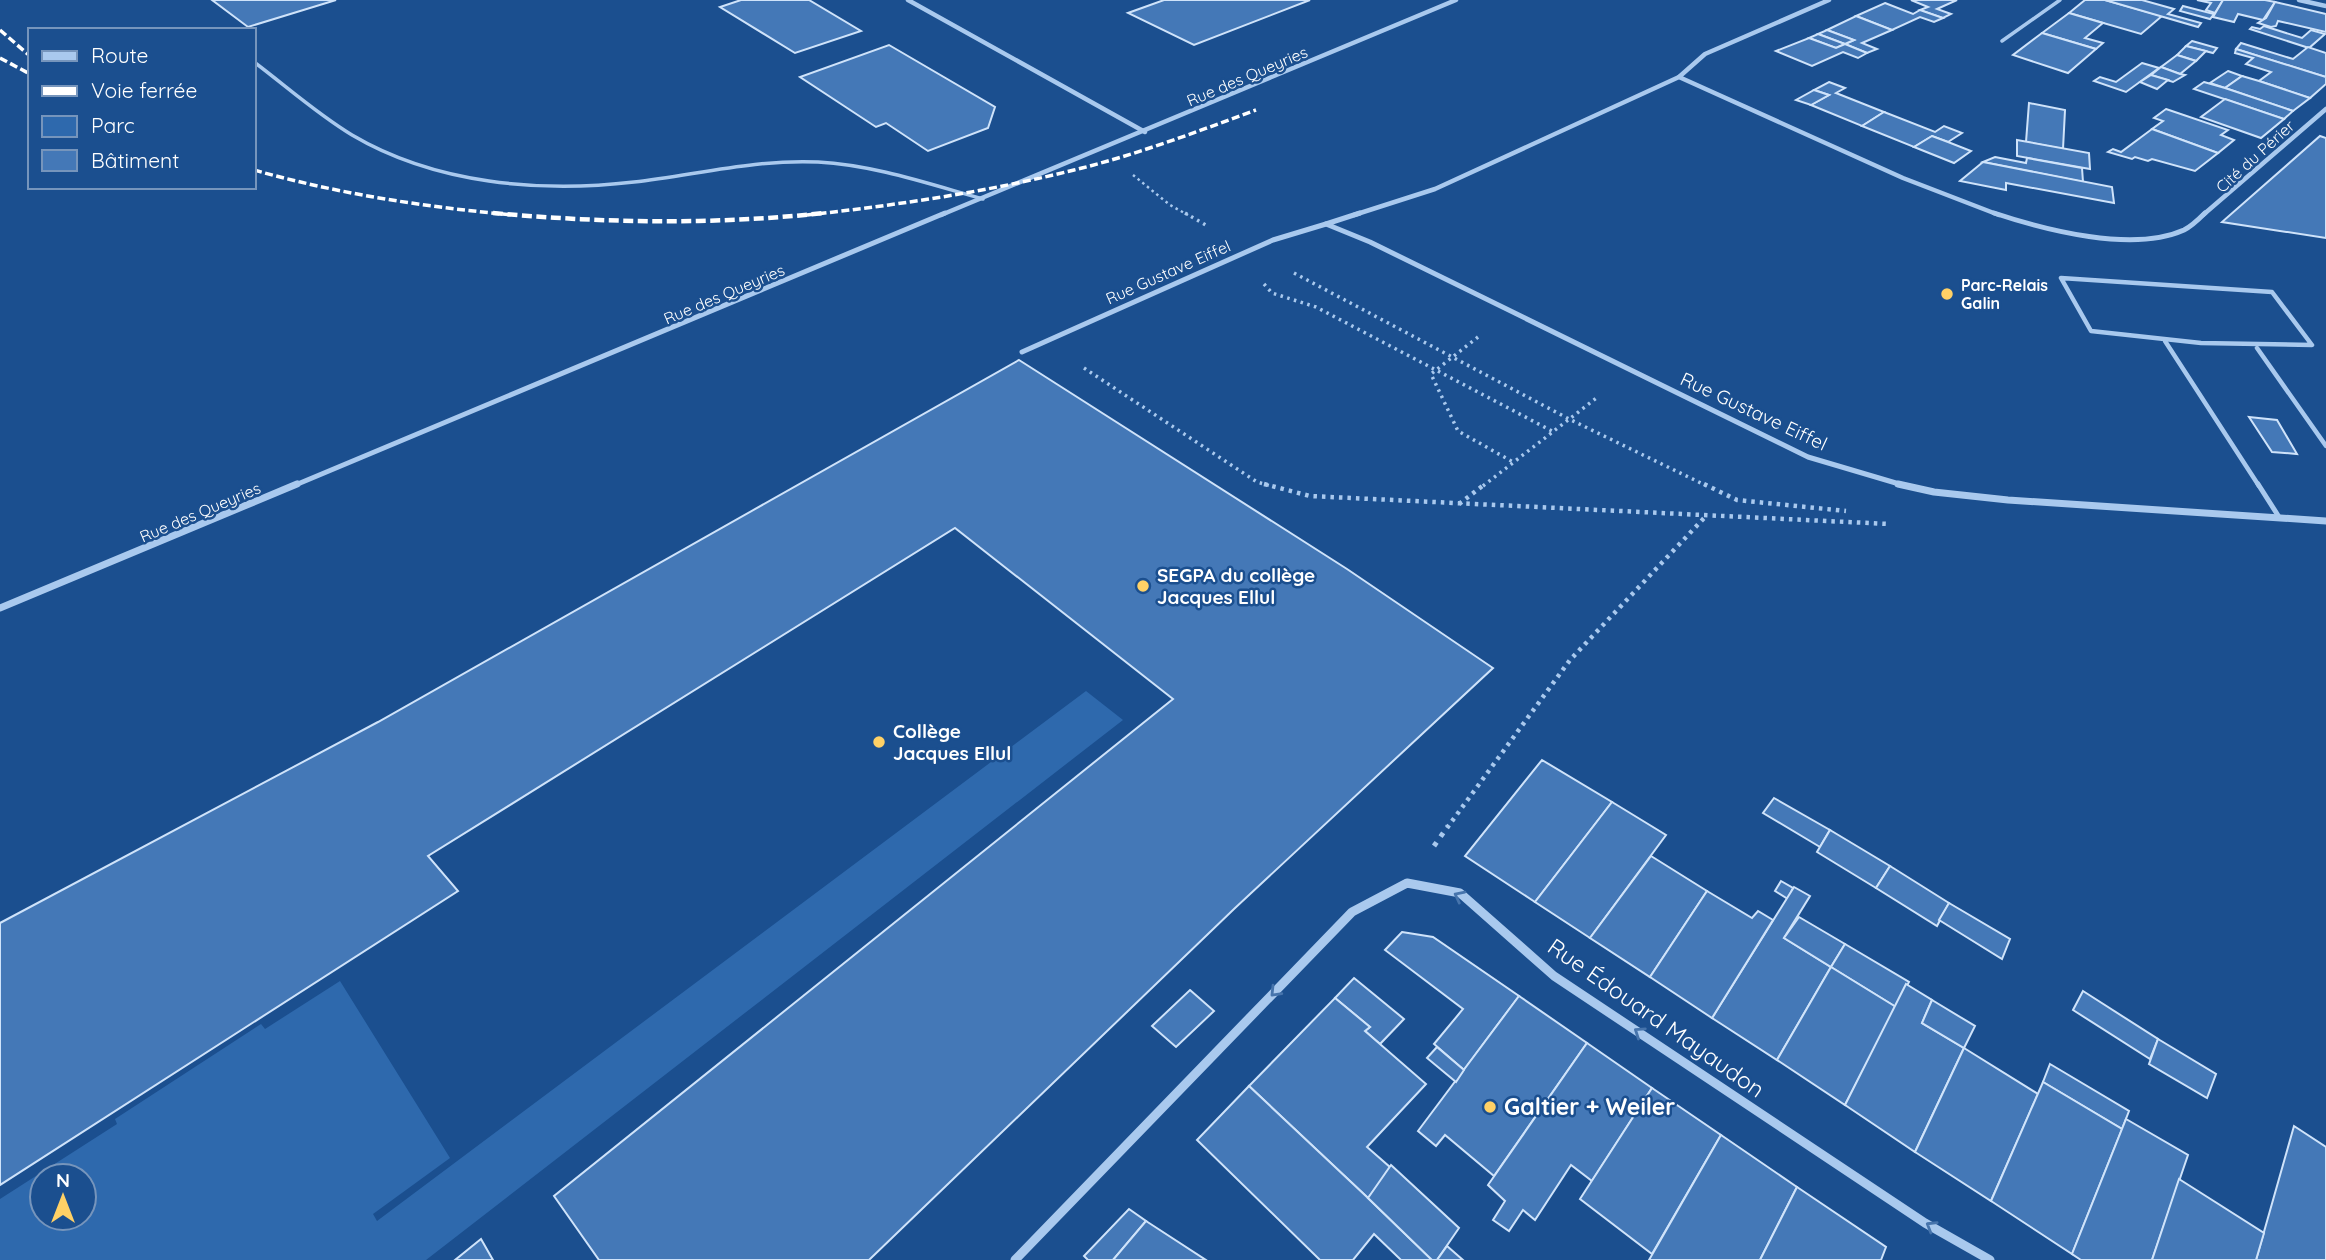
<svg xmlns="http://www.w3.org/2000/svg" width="2326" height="1260" font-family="Quicksand,sans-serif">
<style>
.green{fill:#2e69ad;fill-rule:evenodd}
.building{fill:#4478b7;stroke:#cfe3fa;stroke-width:2}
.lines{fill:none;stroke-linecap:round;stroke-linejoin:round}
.path-far3{stroke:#a9c9ee;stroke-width:2.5;stroke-dasharray:2.5 3.5;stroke-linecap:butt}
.path-far2{stroke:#a9c9ee;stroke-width:3.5;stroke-dasharray:2.5 4.5;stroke-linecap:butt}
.path-far1{stroke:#a9c9ee;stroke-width:4.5;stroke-dasharray:3.5 5;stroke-linecap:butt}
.path{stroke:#a9c9ee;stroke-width:5;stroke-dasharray:4.5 7;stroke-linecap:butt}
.service-far2{stroke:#a9c9ee;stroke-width:3.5}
.service-far1{stroke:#a9c9ee;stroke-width:4.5}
.service{stroke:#a9c9ee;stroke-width:5}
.minor-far3{stroke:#a9c9ee;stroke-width:4.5}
.minor-far2{stroke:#a9c9ee;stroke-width:5}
.minor-far1{stroke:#a9c9ee;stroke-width:7}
.minor{stroke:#a9c9ee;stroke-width:9}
.rail-far1{stroke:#fff;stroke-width:3.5;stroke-dasharray:8 3.5;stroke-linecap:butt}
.rail{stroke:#fff;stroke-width:4.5;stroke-dasharray:10 4.5;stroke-linecap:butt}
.oneway{stroke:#4674ac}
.poi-dot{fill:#ffd166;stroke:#1b4f8f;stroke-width:2.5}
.labels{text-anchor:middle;stroke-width:5;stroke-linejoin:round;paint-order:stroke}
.far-street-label{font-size:16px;fill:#fff;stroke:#1b4f8f}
.far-poi-label{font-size:16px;font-weight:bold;fill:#fff;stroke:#1b4f8f;text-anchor:start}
.street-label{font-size:19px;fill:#fff;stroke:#1b4f8f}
.poi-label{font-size:19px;font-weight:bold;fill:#fff;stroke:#1b4f8f;text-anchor:start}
.near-street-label{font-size:23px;fill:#fff;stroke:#1b4f8f}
.near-poi-label{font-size:23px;font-weight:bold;fill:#fff;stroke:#1b4f8f;text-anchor:start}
</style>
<rect width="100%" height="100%" fill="#1b4f8f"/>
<path class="green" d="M1086 691 1123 720 426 1260H0V1199L117 1124 115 1119 261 1024 265 1029 340 981 450 1158 373 1214 377 1221ZM84 1176V1218H42V1176Z"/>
<g class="building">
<polygon points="212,0 336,0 248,27"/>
<polygon points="741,0 809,0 861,31 795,53 720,7"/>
<polygon points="1164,0 1310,0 1194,45 1128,13"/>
<polygon points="1911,0 1957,0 1937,9 1951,14 1943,18 1920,10 1928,7"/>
<polygon points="2085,0 2105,0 2162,16 2141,34 2069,13"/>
<polygon points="2105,0 2142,0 2174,9 2168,14 2201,23 2198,27"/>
<polygon points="2197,0 2223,0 2215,13 2206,10 2211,3"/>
<polygon points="2223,0 2265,0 2275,2 2263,20 2238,14 2234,22 2213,17"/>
<polygon points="2275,2 2326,14 2326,32 2278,21 2276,26 2271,27 2258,23 2266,18"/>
<polygon points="1885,3 1913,14 1920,10 1943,18 1934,22 1920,17 1892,30 1856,16"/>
<polygon points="2183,6 2214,14 2210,19 2180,11"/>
<polygon points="2069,13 2103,23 2085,38 2103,43 2096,49 2042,33"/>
<polygon points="1856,16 1892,30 1862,43 1877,49 1867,53 1845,44 1854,40 1827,30"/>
<polygon points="2264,26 2302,38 2311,30 2325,34 2309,48 2250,29 2252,27 2260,29"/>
<polygon points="1827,30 1854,40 1845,44 1818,34"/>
<polygon points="2042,33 2096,49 2068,73 2013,55"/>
<polygon points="1818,34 1845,44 1836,48 1809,38"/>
<polygon points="1809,38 1836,48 1845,44 1867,53 1858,58 1843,52 1812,66 1776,51"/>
<polygon points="2192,41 2217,48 2213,53 2186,46"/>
<polygon points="2241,43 2293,59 2308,47 2326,53 2326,77 2236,49"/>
<polygon points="889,45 995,107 988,128 928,151 886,123 876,127 800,77"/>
<polygon points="2186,46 2206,51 2196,61 2177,55"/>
<polygon points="2236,49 2326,77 2326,84 2310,98 2259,81 2271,72 2246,64 2253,58 2235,53"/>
<polygon points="2177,55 2196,61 2180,74 2161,67"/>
<polygon points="2142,63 2159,68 2126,92 2094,81 2100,77 2116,82"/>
<polygon points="2161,67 2180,74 2185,75 2173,82 2151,75"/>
<polygon points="2228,71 2242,76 2225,88 2210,83"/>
<polygon points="2151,75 2168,80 2157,89 2140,82"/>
<polygon points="2242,76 2259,81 2310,98 2293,111 2225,88"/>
<polygon points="1829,82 1845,88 1836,93 1884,112 1862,126 1811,105 1829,95 1814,90"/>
<polygon points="2204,82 2225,88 2293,111 2284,119 2194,89"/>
<polygon points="1814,90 1829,95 1811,105 1796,100"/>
<polygon points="2225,99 2284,119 2261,138 2201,117"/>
<polygon points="2029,103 2065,110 2063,149 2026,142"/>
<polygon points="2166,109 2228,130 2221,135 2234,140 2218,153 2152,129 2163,121 2154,118"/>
<polygon points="1884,112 1935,132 1944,126 1962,133 1948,142 1932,136 1914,147 1862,126"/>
<polygon points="2152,129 2218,153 2195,171 2152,159 2148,161 2135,157 2132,159 2108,152 2113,149 2121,152"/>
<polygon points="1932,136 1948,142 1971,151 1954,163 1914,147"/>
<polygon points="2320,136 2326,138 2326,238 2222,222"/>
<polygon points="2017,140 2089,153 2090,169 2017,156"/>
<polygon points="1995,157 2026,163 2027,158 2082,168 2083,182 1983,162"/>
<polygon points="1983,162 2112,187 2114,203 2006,183 2006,190 1960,181"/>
<polygon points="1019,360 1347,569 1493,668 1234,909 869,1260 599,1260 554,1196 1173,699 955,528 428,856 458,891 0,1185 0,923 378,722"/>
<polygon points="2249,417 2277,420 2297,454 2272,452"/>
<polygon points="1542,760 1612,802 1535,902 1465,856"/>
<polygon points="1774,798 1830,830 1820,847 1763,813"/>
<polygon points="1612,802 1666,835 1590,938 1535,902"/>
<polygon points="1830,830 1890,866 1876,888 1817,852"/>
<polygon points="1651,856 1707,891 1650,977 1590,938"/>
<polygon points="1890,866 1949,903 1937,926 1876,888"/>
<polygon points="1781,881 1793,888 1788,899 1775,891"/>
<polygon points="1794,887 1810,896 1784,938 1831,967 1777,1060 1712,1018"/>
<polygon points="1707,891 1752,918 1758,911 1773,920 1712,1018 1650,977"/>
<polygon points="1949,903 2010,939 2002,959 1939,920"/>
<polygon points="1799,917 1845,944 1831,967 1784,938"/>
<polygon points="1402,932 1433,937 1519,996 1464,1070 1434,1044 1463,1009 1385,950"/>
<polygon points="1845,944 1909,982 1896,1007 1831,967"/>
<polygon points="1831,967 1896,1007 1845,1105 1777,1060"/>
<polygon points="1354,978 1404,1019 1380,1044 1365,1031 1370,1027 1335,998"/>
<polygon points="1906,984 1932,1000 1922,1023 1964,1048 1915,1152 1845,1105"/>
<polygon points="1190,990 1214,1011 1176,1047 1152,1026"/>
<polygon points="2083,991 2158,1039 2150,1059 2073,1010"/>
<polygon points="1519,996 1587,1043 1494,1176 1445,1135 1436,1146 1418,1131"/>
<polygon points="1335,998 1370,1027 1365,1031 1426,1084 1367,1147 1391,1168 1368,1198 1249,1086"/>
<polygon points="1932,1000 1975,1026 1964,1048 1922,1023"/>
<polygon points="2158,1039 2216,1074 2207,1098 2149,1064"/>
<polygon points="1587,1043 1652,1088 1592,1181 1571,1165 1535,1220 1523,1210 1509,1231 1493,1220 1505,1201 1488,1185"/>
<polygon points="1437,1047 1464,1070 1456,1082 1427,1058"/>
<polygon points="1964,1048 2038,1094 1991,1201 1915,1152"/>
<polygon points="2050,1064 2129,1111 2122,1129 2043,1082"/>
<polygon points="2043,1082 2122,1129 2072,1254 1991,1201"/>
<polygon points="1249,1086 1368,1198 1432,1260 1401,1260 1374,1234 1353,1260 1320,1260 1197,1140"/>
<polygon points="1652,1088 1721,1135 1652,1254 1580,1199"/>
<polygon points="2126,1119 2188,1155 2152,1260 2081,1260 2072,1254"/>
<polygon points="2294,1126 2326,1147 2326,1260 2256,1260"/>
<polygon points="1721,1135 1797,1187 1760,1260 1649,1260"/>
<polygon points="1391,1165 1459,1228 1437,1260 1432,1260 1368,1198"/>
<polygon points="2179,1179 2264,1233 2256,1260 2152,1260"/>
<polygon points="1797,1187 1886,1247 1881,1260 1760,1260"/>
<polygon points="1129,1209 1146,1221 1113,1260 1088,1260 1084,1256"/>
<polygon points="1146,1221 1206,1260 1113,1260"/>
<polygon points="481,1239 493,1260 455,1260"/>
<polygon points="1447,1246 1463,1260 1437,1260"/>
</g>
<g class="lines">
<polyline class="path-far3" points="1133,175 1170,205 1188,215"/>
<g class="path-far2">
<polyline points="1185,213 1209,227"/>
<polyline points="1294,273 1569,419 1707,486"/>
<polyline points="1264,284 1272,293 1316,307 1552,431"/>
<polyline points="1478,337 1431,374 1458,431 1513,462"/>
<polyline points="1084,368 1257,482 1271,486"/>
<polyline points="1483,486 1599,396"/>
</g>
<g class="path-far1">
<polyline points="1264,484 1310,496 1889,524"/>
<polyline points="1704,484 1737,500 1846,511"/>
<polyline points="1459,504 1485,484"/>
<polyline points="1447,828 1570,660 1706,516"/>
</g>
<polyline class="path" points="1434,846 1448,826"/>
<g class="service-far2">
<polyline points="2002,41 2060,0"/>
<path d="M254 62C286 86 317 114 352 135 435 184 540 193 634 182 695 175 756 159 818 162 874 165 929 184 983 199"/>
</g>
<g class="service-far1">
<polygon points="2061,278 2272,292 2312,345 2201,343 2091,331"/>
<polyline points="2165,341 2259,486"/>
<polyline points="2257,348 2326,446"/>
</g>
<polyline class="service" points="2258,484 2279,517"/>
<g class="minor-far3">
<polyline points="908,0 1145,132"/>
<polyline points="2299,0 2326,6"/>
<polyline points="1679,77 1903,178 1999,215"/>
<polyline points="941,215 1456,0"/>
<polyline points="1354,215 1435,189 1679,77 1705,54 1829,0"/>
<polyline points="2203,215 2326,109"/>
</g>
<g class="minor-far2">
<polyline points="1360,213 1326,224 1370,242 1808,457 1906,486"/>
<path d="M1994 213C2045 230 2133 253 2184 230 2192 226 2199 219 2205 213"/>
<polyline points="1022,352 1273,240 1326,224"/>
<polyline points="293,486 945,213"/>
</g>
<g class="minor-far1">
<polyline points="1898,484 1934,492 2008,500 2326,521"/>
<polyline points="0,608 297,484"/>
</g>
<polyline class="minor" points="1015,1260 1352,912 1407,883 1460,893 1554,976 1925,1223 1990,1260"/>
<g class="rail-far1">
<polyline points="0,30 30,56"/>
<polyline points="0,58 30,74"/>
<path d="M254 170C339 194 425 207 513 215"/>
<path d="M807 215C898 205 986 192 1074 170 1136 155 1196 132 1256 110"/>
</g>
<path class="rail" d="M493 213C603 223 714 225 824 213"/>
</g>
<defs><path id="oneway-chevron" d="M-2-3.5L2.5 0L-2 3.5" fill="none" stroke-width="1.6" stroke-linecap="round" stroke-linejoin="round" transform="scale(1.75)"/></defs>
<g class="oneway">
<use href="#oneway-chevron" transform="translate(1459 896) rotate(-153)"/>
<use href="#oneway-chevron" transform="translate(1275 992) rotate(134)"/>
<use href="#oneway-chevron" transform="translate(1639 1032) rotate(-146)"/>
<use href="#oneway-chevron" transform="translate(1931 1226) rotate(-149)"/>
</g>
<g class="poi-dot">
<circle cx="1947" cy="294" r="7"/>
<circle cx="1143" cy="586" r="7"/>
<circle cx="879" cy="742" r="7"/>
<circle cx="1490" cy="1107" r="7"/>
</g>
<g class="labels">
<g class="far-street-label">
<text transform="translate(1247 76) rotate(-23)" y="6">Rue des Queyries</text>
<text transform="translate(2255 156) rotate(-42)" y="6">Cité du Périer</text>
<text transform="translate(1168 272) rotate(-24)" y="6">Rue Gustave Eiffel</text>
<text transform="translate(724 294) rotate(-23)" y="6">Rue des Queyries</text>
<text transform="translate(200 512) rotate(-23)" y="6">Rue des Queyries</text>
</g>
<g class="far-poi-label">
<text x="1961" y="291">Parc-Relais<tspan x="1961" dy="18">Galin</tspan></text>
</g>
<g class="street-label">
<text transform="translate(1754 411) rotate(25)" y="7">Rue Gustave Eiffel</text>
</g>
<g class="poi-label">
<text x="1157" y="582">SEGPA du collège<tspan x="1157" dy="22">Jacques Ellul</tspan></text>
<text x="893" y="738">Collège<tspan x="893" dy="22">Jacques Ellul</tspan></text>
</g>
<g class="near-street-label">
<text transform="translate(1656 1018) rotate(35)" y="8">Rue Édouard Mayaudon</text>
</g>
<g class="near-poi-label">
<text x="1504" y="1115">Galtier + Weiler</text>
</g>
</g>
<rect x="28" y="28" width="228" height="161" fill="#1b4f8f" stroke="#7695bc" stroke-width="2"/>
<rect x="42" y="51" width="35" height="10" fill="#a9c9ee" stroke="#7695bc" stroke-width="2"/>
<text x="91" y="63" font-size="21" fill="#ffffff">Route</text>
<rect x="42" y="86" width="35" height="10" fill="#ffffff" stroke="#7695bc" stroke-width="2"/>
<text x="91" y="98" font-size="21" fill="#ffffff">Voie ferrée</text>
<rect x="42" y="116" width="35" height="21" fill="#2e69ad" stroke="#7695bc" stroke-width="2"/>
<text x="91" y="133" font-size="21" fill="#ffffff">Parc</text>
<rect x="42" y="150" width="35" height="21" fill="#4478b7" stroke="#7695bc" stroke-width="2"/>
<text x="91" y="168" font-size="21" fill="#ffffff">Bâtiment</text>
<g transform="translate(63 1197)"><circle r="33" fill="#1b4f8f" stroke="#7695bc" stroke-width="2"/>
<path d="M0-5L12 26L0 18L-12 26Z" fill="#ffd166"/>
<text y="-10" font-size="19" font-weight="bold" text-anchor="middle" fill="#ffffff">N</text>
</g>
</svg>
